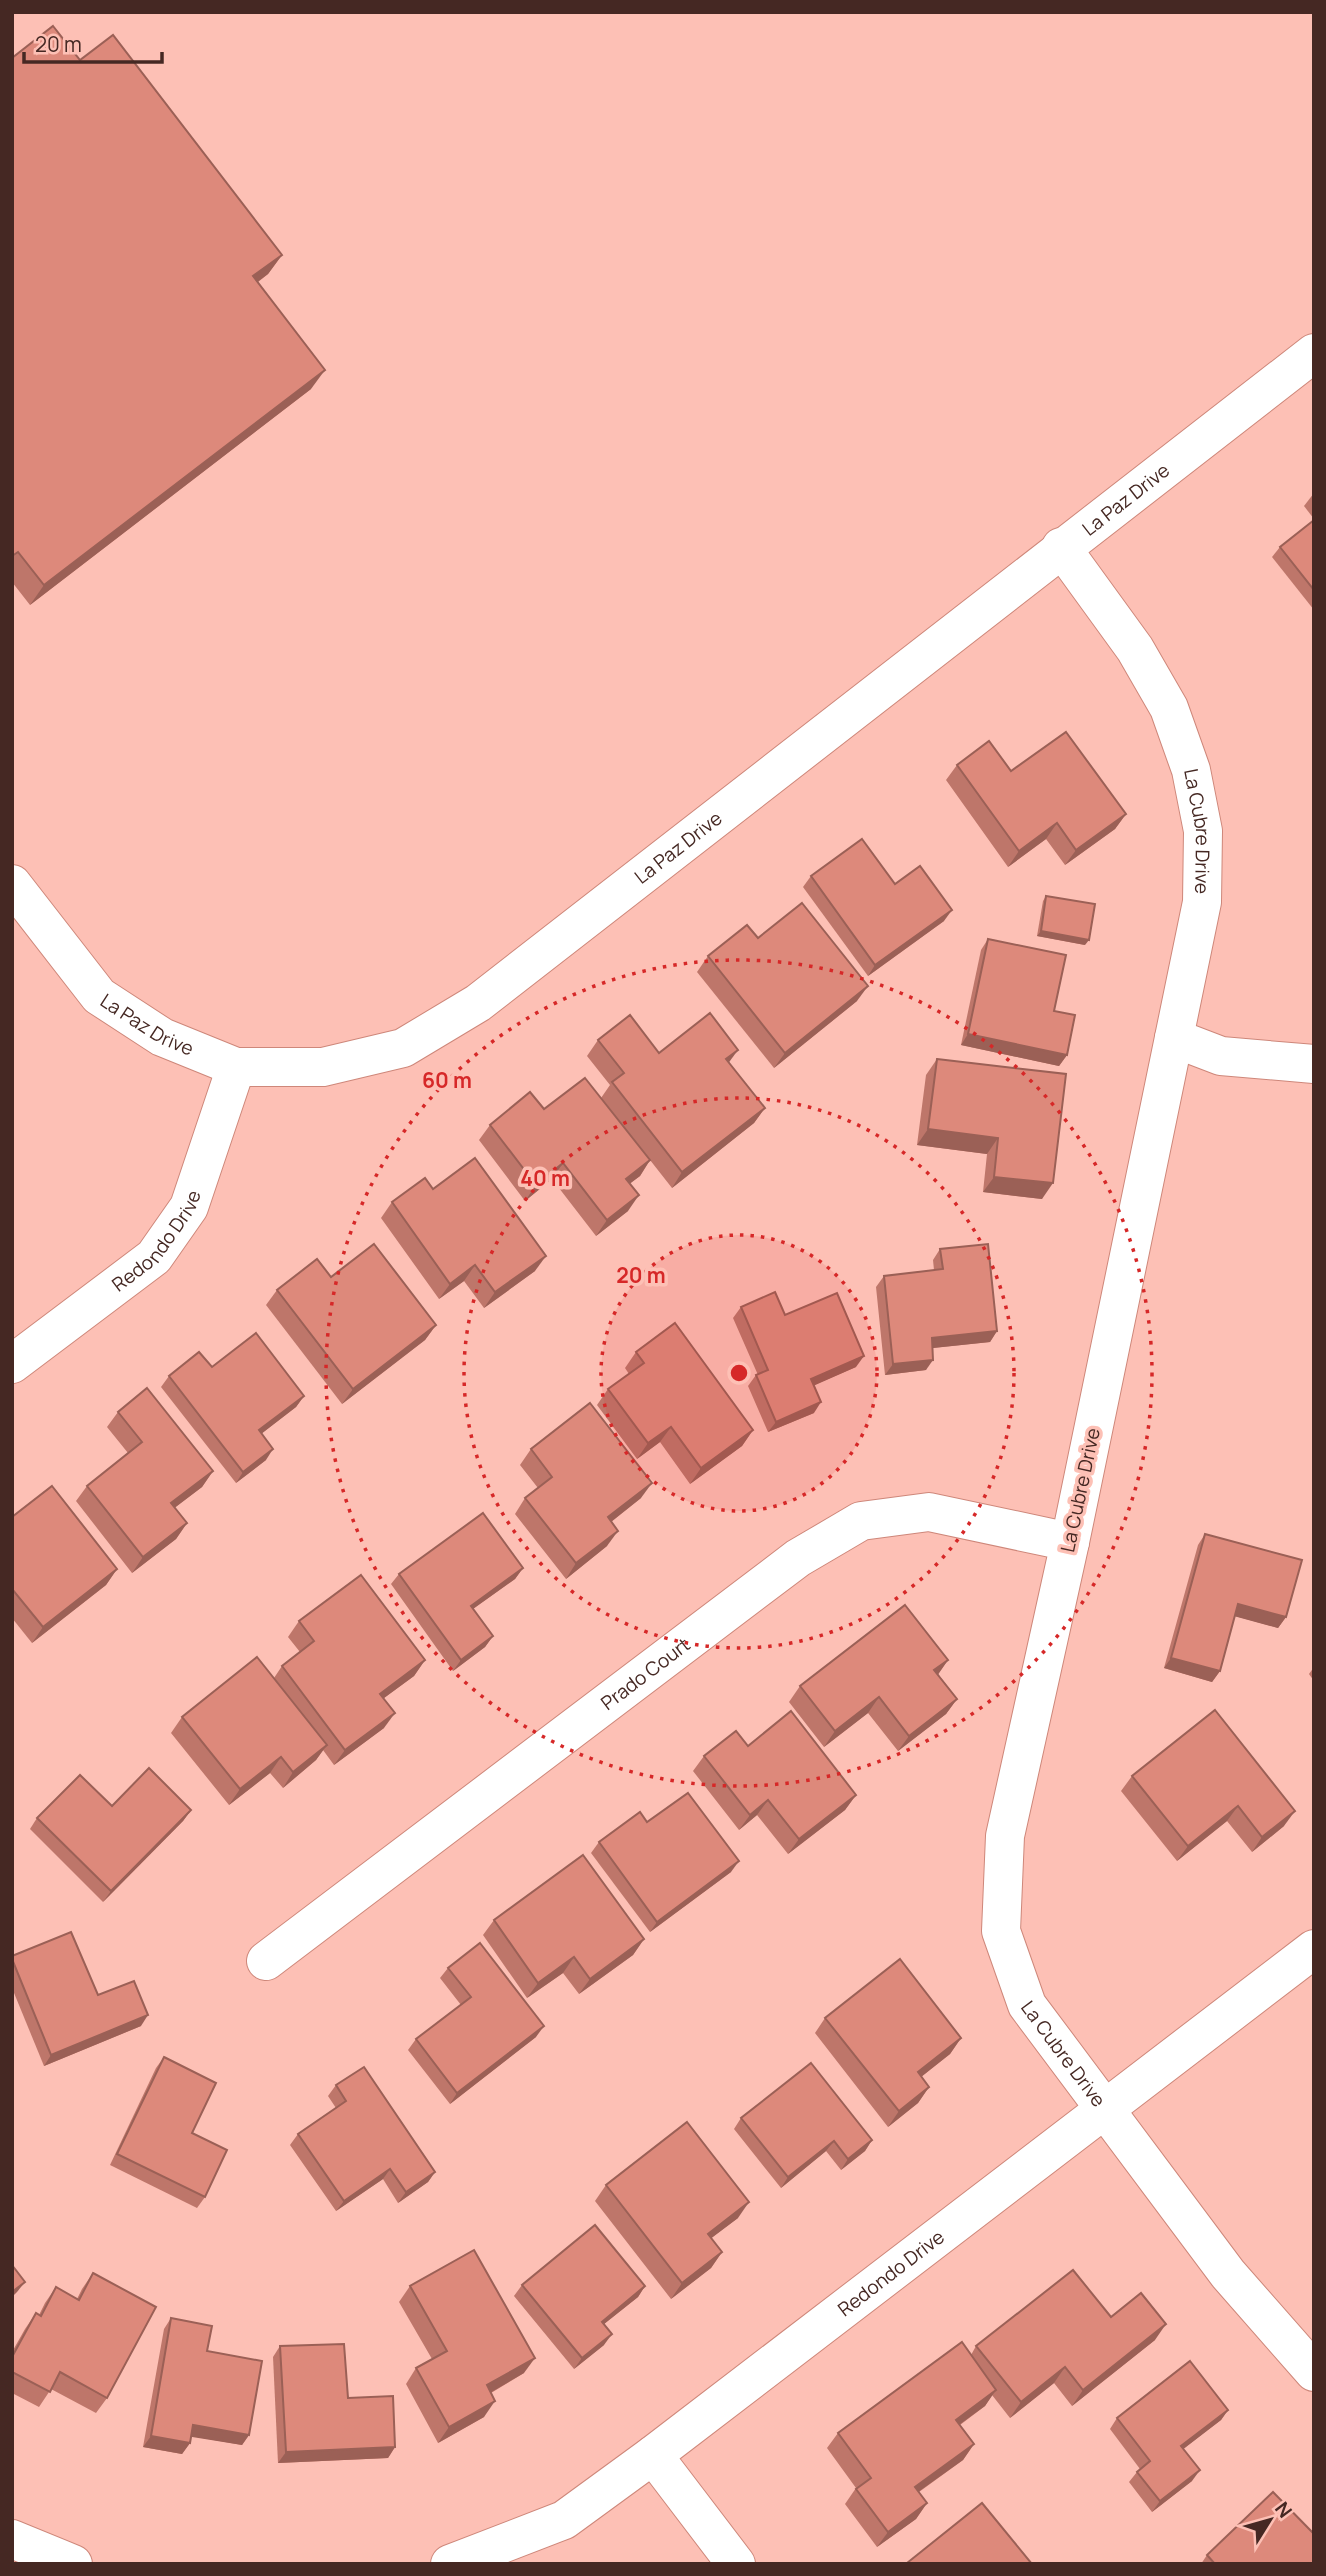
<svg xmlns="http://www.w3.org/2000/svg" width="1326" height="2576" font-family="Manrope,sans-serif">
<style>
.lines{fill:none;stroke-linecap:round;stroke-linejoin:round}
.street-casing{stroke:#ce877a;stroke-width:40}
.secondary-casing{stroke:#ce877a;stroke-width:40}
.street{stroke:#fff;stroke-width:38}
.secondary{stroke:#fff;stroke-width:38}
.wall{fill:#be766a}
.shaded-wall{fill:#9b6056}
.building{fill:#dd897b;stroke:#9b6056;stroke-width:2}
.ring{fill:none;stroke:#d62828;stroke-width:3.5;stroke-dasharray:3.5 7}
.labels{text-anchor:middle;stroke-width:7;stroke-linejoin:round;paint-order:stroke}
.street-label{font-size:19px;fill:#452823;stroke:#fdc0b5}
.centre{fill:#d62828;stroke:#fdc0b5;stroke-width:3.5}
.ring-label{font-size:21px;text-anchor:middle;font-weight:bold;fill:#d62828;stroke:#fdc0b5;stroke-width:7;stroke-linejoin:round;paint-order:stroke}
</style>
<rect width="100%" height="100%" fill="#fdc0b5"/>
<g class="lines">
<g class="street-casing">
<g id="street">
<path id="s1" d="M1061 547 1135 649 1169 708 1191 770 1203 831 1202 902 1070 1542 1005 1836 1001 1931 1027 2005 1228 2274 1314 2372"/>
<polyline points="1174,1038 1221,1056 1314,1064"/>
<path id="s2" d="M12 1364 154 1257 189 1207 236 1067"/>
<path id="s3" d="M266 1961 798 1558 861 1521 929 1512 1070 1542"/>
<polyline points="653,2455 736,2564"/>
<polyline points="12,2539 73,2564"/>
<path id="s4" d="M450 2564 564 2520 653 2455 1314 1949"/>
</g>
</g>
<g class="secondary-casing">
<g id="secondary">
<path id="s5" d="M12 884 99 996 162 1037 236 1067H323L403 1048 478 1003 1314 353"/>
</g>
</g>
<use href="#street" class="street"/>
<use href="#secondary" class="secondary"/>
</g>
<g class="wall">
<polygon points="12,58 80,60 282,255 268,274 258,282 311,389 30,605 12,582"/>
<polygon points="1314,493 1314,519 1304,506"/>
<polygon points="1314,520 1314,610 1272,557 1280,547"/>
<polygon points="957,765 1011,771 1126,814 1115,829 1065,865 1046,839 1008,867 946,780"/>
<polygon points="811,876 895,884 944,921 868,976 803,887"/>
<polygon points="1046,896 1085,945 1037,936 1043,901"/>
<polygon points="758,938 857,1001 774,1068 697,972 708,956"/>
<polygon points="988,939 1054,1011 1067,1055 1059,1066 961,1045 981,950"/>
<polygon points="598,1040 659,1053 729,1063 765,1108 754,1123 672,1188 650,1160 640,1176 630,1183 628,1211 596,1236 552,1179 525,1201 479,1140 490,1125 544,1109 601,1098 610,1085 587,1056"/>
<polygon points="937,1059 1066,1074 1042,1199 983,1192 987,1154 917,1145 926,1075"/>
<polygon points="433,1189 535,1271 484,1308 464,1281 439,1299 381,1218 392,1202"/>
<polygon points="940,1249 997,1331 990,1342 932,1348 926,1370 885,1375 876,1287 884,1276 934,1270 933,1260"/>
<polygon points="331,1277 436,1325 425,1340 342,1404 266,1305 277,1290"/>
<polygon points="741,1307 785,1315 856,1367 814,1385 814,1413 768,1432 748,1386 756,1375 758,1375 733,1318"/>
<polygon points="636,1352 753,1430 742,1446 690,1484 660,1442 637,1459 597,1405 608,1389 629,1374 625,1368"/>
<polygon points="212,1367 304,1396 296,1407 262,1433 266,1460 236,1483 161,1387 169,1376"/>
<polygon points="118,1412 213,1471 202,1487 174,1508 187,1523 176,1539 132,1573 76,1501 87,1486 128,1453 107,1427"/>
<polygon points="531,1449 641,1498 611,1522 607,1546 566,1579 515,1514 525,1498 538,1488 520,1465"/>
<polygon points="12,1517 117,1569 106,1585 32,1643 12,1618"/>
<polygon points="1205,1534 1286,1617 1278,1628 1235,1616 1220,1671 1212,1682 1164,1668 1198,1545"/>
<polygon points="523,1568 515,1579 473,1609 493,1636 485,1647 453,1671 391,1584 399,1574"/>
<polygon points="299,1621 425,1660 414,1676 384,1698 384,1728 334,1765 323,1750 316,1760 283,1788 270,1773 229,1805 171,1733 182,1717 274,1678 282,1666 300,1652 288,1637"/>
<polygon points="948,1660 938,1674 957,1699 946,1714 898,1751 868,1713 824,1747 789,1702 800,1686"/>
<polygon points="1314,1667 1314,1681 1309,1674"/>
<polygon points="1215,1710 1284,1826 1252,1852 1227,1821 1177,1861 1121,1791 1132,1776"/>
<polygon points="748,1746 856,1795 845,1810 788,1854 757,1815 739,1830 693,1771 704,1756"/>
<polygon points="112,1806 191,1810 183,1821 103,1902 30,1829 37,1818"/>
<polygon points="647,1822 731,1872 650,1932 591,1853 599,1842"/>
<polygon points="494,1920 644,1939 633,1955 579,1994 563,1973 527,1998 483,1935"/>
<polygon points="12,1956 98,1995 141,2026 44,2066 12,1988"/>
<polygon points="448,1968 536,2037 450,2104 408,2050 416,2039 461,2005 440,1978"/>
<polygon points="825,2018 961,2038 950,2054 921,2077 929,2087 918,2103 888,2127 815,2033"/>
<polygon points="164,2057 192,2133 205,2197 197,2208 110,2165 156,2068"/>
<polygon points="336,2085 435,2172 428,2182 398,2203 383,2179 336,2211 290,2145 298,2134 336,2108 328,2096"/>
<polygon points="741,2118 872,2140 865,2151 841,2170 826,2151 781,2188 734,2129"/>
<polygon points="606,2185 738,2218 711,2238 722,2252 711,2268 671,2299 595,2201"/>
<polygon points="93,2273 107,2398 96,2413 51,2389 39,2407 12,2393 12,2352 25,2329 36,2313 39,2315 45,2303 56,2287 77,2299 82,2289"/>
<polygon points="522,2285 645,2286 638,2297 604,2324 604,2345 574,2369 514,2296"/>
<polygon points="410,2286 524,2373 491,2393 484,2417 438,2443 406,2384 416,2368 432,2359 399,2302"/>
<polygon points="1111,2317 1155,2340 1072,2406 1054,2383 1010,2418 992,2395 985,2406 960,2425 974,2444 963,2460 919,2492 927,2503 916,2519 877,2547 845,2504 856,2488 827,2448 838,2433 971,2355 976,2346"/>
<polygon points="171,2318 207,2351 249,2435 242,2445 191,2436 190,2443 182,2454 143,2447 164,2329"/>
<polygon points="280,2346 348,2398 395,2447 388,2458 278,2463 273,2357"/>
<polygon points="1228,2410 1221,2420 1183,2449 1192,2481 1152,2512 1129,2482 1137,2472 1140,2469 1110,2429 1117,2418"/>
<polygon points="1207,2555 1314,2564 1201,2564"/>
</g>
<g class="shaded-wall">
<polygon points="282,255 268,274 239,296 253,276"/>
<polygon points="325,370 311,389 30,605 44,585"/>
<polygon points="1126,814 1115,829 1065,865 1076,850"/>
<polygon points="1057,823 1046,839 1008,867 1019,851"/>
<polygon points="952,910 944,921 868,976 875,965"/>
<polygon points="1041,931 1089,940 1085,945 1037,936"/>
<polygon points="868,986 857,1001 774,1068 785,1053"/>
<polygon points="968,1034 1067,1055 1059,1066 961,1045"/>
<polygon points="738,1050 727,1065 726,1059"/>
<polygon points="765,1108 754,1123 672,1188 682,1172"/>
<polygon points="928,1129 998,1138 987,1154 917,1145"/>
<polygon points="650,1160 640,1176 615,1195 626,1179"/>
<polygon points="563,1163 552,1179 525,1201 536,1185"/>
<polygon points="994,1177 1053,1183 1042,1199 983,1192"/>
<polygon points="639,1195 628,1211 596,1236 607,1220"/>
<polygon points="546,1256 535,1271 484,1308 495,1292"/>
<polygon points="475,1265 464,1281 439,1299 450,1284"/>
<polygon points="436,1325 425,1340 342,1404 353,1389"/>
<polygon points="997,1331 990,1342 924,1349 932,1338"/>
<polygon points="864,1356 856,1367 804,1390 811,1379"/>
<polygon points="933,1360 926,1370 885,1375 893,1364"/>
<polygon points="304,1396 296,1407 252,1441 259,1430"/>
<polygon points="821,1402 814,1413 768,1432 776,1422"/>
<polygon points="671,1427 660,1442 637,1459 648,1443"/>
<polygon points="753,1430 742,1446 690,1484 701,1468"/>
<polygon points="273,1449 266,1460 236,1483 243,1472"/>
<polygon points="213,1471 202,1487 160,1519 171,1503"/>
<polygon points="652,1483 641,1498 597,1533 608,1517"/>
<polygon points="187,1523 176,1539 132,1573 143,1557"/>
<polygon points="618,1531 607,1546 566,1579 576,1563"/>
<polygon points="523,1568 515,1579 463,1616 471,1606"/>
<polygon points="117,1569 106,1585 32,1643 43,1627"/>
<polygon points="1238,1604 1286,1617 1278,1628 1230,1615"/>
<polygon points="493,1636 485,1647 453,1671 461,1660"/>
<polygon points="1171,1658 1220,1671 1212,1682 1164,1668"/>
<polygon points="425,1660 414,1676 369,1709 380,1694"/>
<polygon points="948,1660 937,1676 934,1670"/>
<polygon points="879,1697 868,1713 824,1747 835,1731"/>
<polygon points="957,1699 946,1714 898,1751 909,1736"/>
<polygon points="395,1713 384,1728 334,1765 345,1750"/>
<polygon points="327,1745 316,1760 283,1788 293,1772"/>
<polygon points="281,1757 270,1773 229,1805 240,1789"/>
<polygon points="856,1795 845,1810 788,1854 799,1839"/>
<polygon points="768,1800 757,1815 739,1830 750,1815"/>
<polygon points="1238,1806 1227,1821 1177,1861 1188,1846"/>
<polygon points="191,1810 183,1821 103,1902 111,1891"/>
<polygon points="1295,1811 1284,1826 1252,1852 1262,1837"/>
<polygon points="739,1861 731,1872 650,1932 657,1922"/>
<polygon points="644,1939 633,1955 579,1994 590,1979"/>
<polygon points="574,1957 563,1973 527,1998 538,1983"/>
<polygon points="148,2015 141,2026 44,2066 51,2055"/>
<polygon points="544,2026 536,2037 450,2104 457,2093"/>
<polygon points="961,2038 950,2054 907,2088 918,2072"/>
<polygon points="929,2087 918,2103 888,2127 899,2111"/>
<polygon points="872,2140 865,2151 841,2170 848,2159"/>
<polygon points="834,2141 826,2151 781,2188 788,2177"/>
<polygon points="390,2169 383,2179 336,2211 344,2201"/>
<polygon points="435,2172 428,2182 398,2203 406,2192"/>
<polygon points="749,2202 738,2218 697,2249 708,2234"/>
<polygon points="722,2252 711,2268 671,2299 682,2283"/>
<polygon points="25,2282 17,2292 12,2297 12,2292"/>
<polygon points="645,2286 638,2297 594,2332 602,2322"/>
<polygon points="1166,2324 1155,2340 1072,2406 1083,2390"/>
<polygon points="612,2334 604,2345 574,2369 582,2358"/>
<polygon points="535,2358 524,2373 476,2401 487,2385"/>
<polygon points="1065,2367 1054,2383 1010,2418 1021,2402"/>
<polygon points="996,2390 985,2406 945,2435 956,2420"/>
<polygon points="495,2401 484,2417 438,2443 449,2427"/>
<polygon points="1228,2410 1221,2420 1173,2457 1181,2446"/>
<polygon points="193,2425 249,2435 242,2445 186,2436"/>
<polygon points="151,2436 190,2443 182,2454 143,2447"/>
<polygon points="974,2444 963,2460 904,2502 915,2487"/>
<polygon points="395,2447 388,2458 278,2463 286,2452"/>
<polygon points="1200,2470 1192,2481 1152,2512 1160,2501"/>
<polygon points="927,2503 916,2519 877,2547 888,2532"/>
</g>
<g class="building">
<polygon points="53,26 80,60 113,35 282,255 253,276 325,370 44,585 18,552 12,556 12,58"/>
<polygon points="1314,520 1314,590 1280,547"/>
<polygon points="1066,732 1126,814 1076,850 1057,823 1019,851 957,765 989,741 1011,771"/>
<polygon points="862,839 895,884 920,866 952,910 875,965 811,876"/>
<polygon points="1046,896 1095,904 1089,940 1041,931"/>
<polygon points="802,903 868,986 785,1053 708,956 747,925 758,938"/>
<polygon points="988,939 1066,955 1054,1011 1075,1015 1067,1055 968,1034"/>
<polygon points="710,1013 738,1050 726,1059 765,1108 682,1172 612,1082 624,1073 598,1040 630,1015 659,1053"/>
<polygon points="937,1059 1066,1074 1053,1183 994,1177 998,1138 928,1129"/>
<polygon points="585,1078 650,1160 626,1179 639,1195 607,1220 563,1163 536,1185 490,1125 530,1092 544,1109"/>
<polygon points="475,1158 546,1256 495,1292 475,1265 450,1284 392,1202 425,1178 433,1189"/>
<polygon points="374,1244 436,1325 353,1389 277,1290 317,1259 331,1277"/>
<polygon points="988,1244 997,1331 932,1338 933,1360 893,1364 884,1276 943,1269 940,1249"/>
<polygon points="775,1292 785,1315 837,1293 864,1356 811,1379 821,1402 776,1422 756,1375 768,1370 741,1307"/>
<polygon points="675,1323 753,1430 701,1468 671,1427 648,1443 608,1389 644,1363 636,1352"/>
<polygon points="256,1333 304,1396 259,1430 273,1449 243,1472 169,1376 199,1352 212,1367"/>
<polygon points="147,1388 213,1471 171,1503 187,1523 143,1557 87,1486 142,1442 118,1412"/>
<polygon points="590,1403 652,1483 608,1517 618,1531 576,1563 525,1498 552,1477 531,1449"/>
<polygon points="52,1486 117,1569 43,1627 12,1589 12,1517"/>
<polygon points="483,1513 523,1568 471,1606 493,1636 461,1660 399,1574"/>
<polygon points="1205,1534 1302,1560 1286,1617 1238,1604 1220,1671 1171,1658"/>
<polygon points="361,1575 425,1660 380,1694 395,1713 345,1750 282,1666 314,1641 299,1621"/>
<polygon points="905,1605 948,1660 934,1670 957,1699 909,1736 879,1697 835,1731 800,1686"/>
<polygon points="257,1657 327,1745 293,1772 281,1757 240,1789 182,1717"/>
<polygon points="1215,1710 1295,1811 1262,1837 1238,1806 1188,1846 1132,1776"/>
<polygon points="791,1711 856,1795 799,1839 768,1800 750,1815 704,1756 736,1731 748,1746"/>
<polygon points="149,1768 191,1810 111,1891 37,1818 80,1775 112,1806"/>
<polygon points="688,1793 739,1861 657,1922 599,1842 640,1812 647,1822"/>
<polygon points="583,1855 644,1939 590,1979 574,1957 538,1983 494,1920"/>
<polygon points="71,1932 98,1995 134,1981 148,2015 51,2055 12,1959 12,1956"/>
<polygon points="480,1943 544,2026 457,2093 416,2039 471,1997 448,1968"/>
<polygon points="900,1959 961,2038 918,2072 929,2087 899,2111 825,2018"/>
<polygon points="164,2057 216,2083 192,2133 227,2150 205,2197 117,2154"/>
<polygon points="811,2063 872,2140 848,2159 834,2141 788,2177 741,2118"/>
<polygon points="364,2067 435,2172 406,2192 390,2169 344,2201 298,2134 346,2101 336,2085"/>
<polygon points="687,2122 749,2202 708,2234 722,2252 682,2283 606,2185"/>
<polygon points="595,2225 645,2286 602,2322 612,2334 582,2358 522,2285"/>
<polygon points="474,2250 535,2358 487,2385 495,2401 449,2427 416,2368 447,2351 410,2286"/>
<polygon points="12,2265 25,2282 12,2292"/>
<polygon points="1073,2270 1111,2317 1141,2293 1166,2324 1083,2390 1065,2367 1021,2402 976,2346"/>
<polygon points="93,2273 156,2307 107,2398 60,2372 50,2392 12,2372 12,2357 36,2313 41,2316 56,2287 79,2300"/>
<polygon points="171,2318 212,2326 207,2351 262,2361 249,2435 193,2425 190,2443 151,2436"/>
<polygon points="962,2342 996,2390 956,2420 974,2444 915,2487 927,2503 888,2532 856,2489 871,2478 838,2433"/>
<polygon points="344,2344 348,2398 393,2396 395,2447 286,2452 280,2346"/>
<polygon points="1190,2361 1228,2410 1181,2446 1200,2470 1160,2501 1137,2472 1150,2461 1117,2418"/>
<polygon points="1273,2492 1314,2534 1314,2564 1215,2564 1207,2555"/>
<polygon points="982,2503 1032,2564 908,2564 907,2563"/>
</g>
<circle cx="739" cy="1373" r="138" fill="#d62828" fill-opacity=".12"/>
<g class="ring">
<circle cx="739" cy="1373" r="138"/>
<circle cx="739" cy="1373" r="275"/>
<circle cx="739" cy="1373" r="413"/>
</g>
<g class="labels">
<g class="street-label">
<text dy="7" stroke="none"><textPath href="#s5" startOffset="1374">La Paz Drive</textPath></text>
<text dy="7" stroke="none"><textPath href="#s1" startOffset="322">La Cubre Drive</textPath></text>
<text dy="7" stroke="none"><textPath href="#s5" startOffset="807">La Paz Drive</textPath></text>
<text dy="7" stroke="none"><textPath href="#s5" startOffset="198">La Paz Drive</textPath></text>
<text dy="7" stroke="none"><textPath href="#s2" startOffset="192">Redondo Drive</textPath></text>
<text transform="translate(1080 1490) rotate(-78)" y="7">La Cubre Drive</text>
<text dy="7" stroke="none"><textPath href="#s3" startOffset="476">Prado Court</textPath></text>
<text dy="7" stroke="none"><textPath href="#s1" startOffset="1582">La Cubre Drive</textPath></text>
<text dy="7" stroke="none"><textPath href="#s4" startOffset="532">Redondo Drive</textPath></text>
</g>
</g>
<circle cx="739" cy="1373" r="10" class="centre"/>
<g class="ring-label">
<text x="447" y="1088">60 m</text>
<text x="545" y="1186">40 m</text>
<text x="641" y="1283">20 m</text>
</g>
<rect width="1326" height="2576" fill="none" stroke="#452823" stroke-width="28"/>
<g transform="translate(1270 2520) rotate(53)" stroke="#fdc0b5" stroke-width="5" paint-order="stroke">
<path d="M0-5L12 26L0 18L-12 26Z" fill="#452823"/>
<text y="-10" font-size="19" font-weight="bold" text-anchor="middle" fill="#452823">N</text>
</g>
<path d="M24 52v10h138v-10" fill="none" stroke="#452823" stroke-width="3.5"/>
<text x="35" y="52" font-size="21" fill="#452823" stroke="#fdc0b5" stroke-width="5" paint-order="stroke">20 m</text>
</svg>
